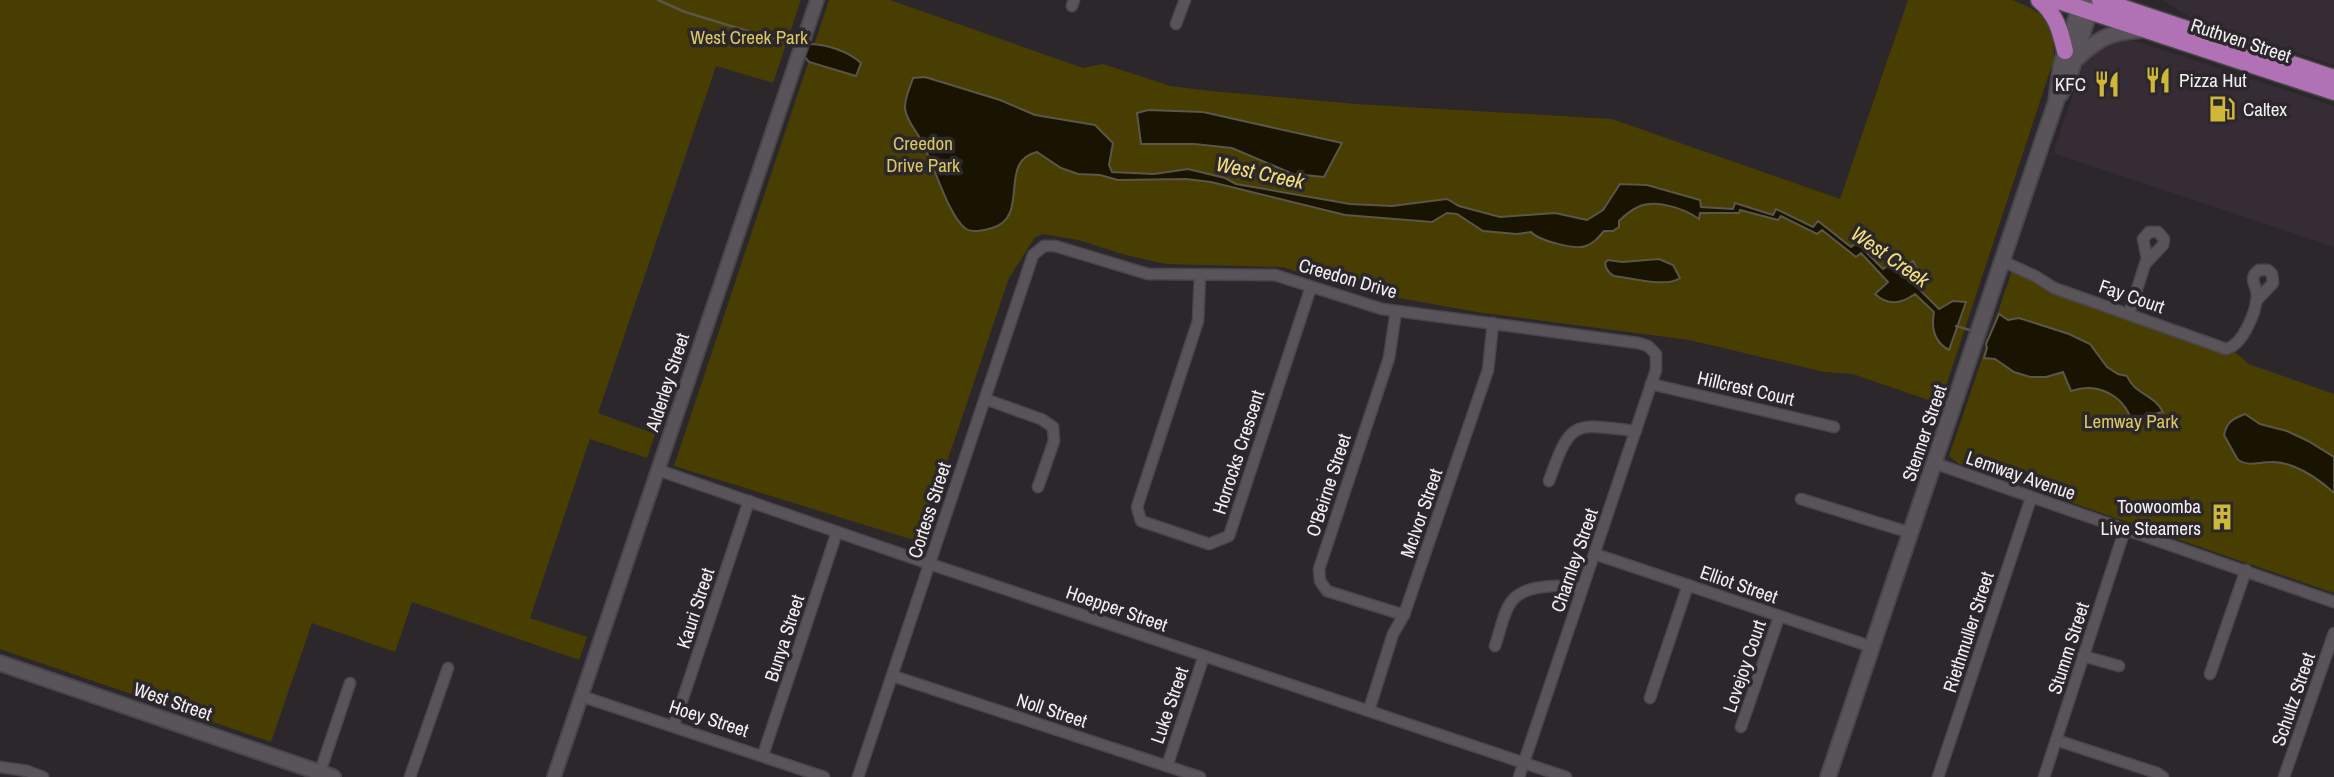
<svg xmlns="http://www.w3.org/2000/svg" width="2334" height="777" font-family="'Archivo Narrow',sans-serif">
<style>
.built{fill:#352c35}
.green{fill:#483e01}
.water{fill:#191401;stroke:#5a5649;stroke-width:2}
.lines{fill:none;stroke-linecap:round;stroke-linejoin:round}
.stream{stroke:#5a5649;stroke-width:2.5}
.minor-casing{stroke:#494649;stroke-width:13}
.tertiary-casing{stroke:#494649;stroke-width:16}
.secondary-casing{stroke:#494649;stroke-width:18}
.trunk-casing{stroke:#494649;stroke-width:19}
.minor{stroke:#595459;stroke-width:10}
.tertiary{stroke:#595459;stroke-width:12}
.secondary{stroke:#595459;stroke-width:14}
.trunk{stroke:#b072b4;stroke-width:16}
.labels{text-anchor:middle;stroke-width:7;stroke-linejoin:round;paint-order:stroke}
.park-label{font-size:19px;fill:#dcc862;stroke:#2b272b}
.street-label{font-size:19px;fill:#f2eff2;stroke:#2b272b}
.poi-label{font-size:19px;fill:#f2eff2;stroke:#2b272b;text-anchor:start}
.water-label{font-size:21px;font-style:italic;fill:#f4e07a;stroke:#2b272b}
</style>
<rect width="100%" height="100%" fill="#2b272b"/>
<g class="built">
<polygon points="2163,0 2334,0 2334,65 2191,18"/>
<polygon points="2126,38 2334,106 2334,247 2053,153 2084,63 2105,44"/>
</g>
<g class="green">
<polygon points="0,0 801,0 773,83 716,66 598,413 655,434 647,458 590,439 530,618 587,637 579,660 412,602 395,652 312,623 271,742 0,649"/>
<path d="M829 0H890L1083 68 1103 64 1170 86 1211 91 1356 104 1612 119 1840 199 1908 0H2012C2045 12 2055 24 2054 59L1940 404 1853 374 1824 372 1689 340 1477 312 1349 289 1283 267 1166 264 1126 255 1078 240 1043 234 1035 237 1009 278 920 542 674 466Z"/>
<polygon points="2012,271 2029,276 2054,293 2233,351 2246,361 2246,363 2334,394 2334,593 1959,464 1949,456"/>
</g>
<g class="water">
<path d="M808 44C826 44 848 51 861 63L856 76 809 62 804 56Z"/>
<path d="M925 77 1000 100 1035 115 1095 125 1113 143 1109 165 1112 172 1154 174 1188 169 1225 178 1236 184 1350 204 1392 206 1447 199 1459 206 1500 217 1555 213 1587 220 1603 210 1620 184 1647 185 1700 200 1701 207 1733 209 1735 203 1773 215 1776 209 1813 227 1818 221 1851 247 1857 243 1883 269 1892 263 1900 272 1913 261 1920 274 1918 288 1939 309 1953 301 1966 302 1949 350C1934 342 1931 328 1934 312L1915 294C1902 303 1889 307 1875 294L1888 282 1861 253 1856 257 1822 230 1817 234 1781 216 1778 220 1740 210 1739 213H1700L1699 219C1684 208 1655 199 1638 207 1631 210 1624 216 1619 221V227L1613 231H1604C1599 237 1594 243 1586 246 1576 250 1539 241 1531 232L1517 234 1483 231 1457 214 1447 213 1432 222 1345 215 1211 182 1186 179 1118 180 1100 175 1078 174 1061 168 1037 152C997 161 1031 217 992 228 986 230 973 233 966 229 947 215 933 160 920 138 914 128 907 121 905 109 904 99 910 88 913 78Z"/>
<polygon points="1148,110 1203,112 1342,143 1324,177 1293,174 1232,148 1194,144 1141,144 1137,113"/>
<path d="M1659 259 1673 265 1680 278C1666 288 1630 278 1614 276 1608 273 1606 269 1605 263L1608 260 1622 262Z"/>
<path d="M1999 314 2008 320 2019 318 2069 334 2090 344 2107 367 2118 374 2127 376C2134 394 2154 394 2163 412L2146 415 2132 421C2123 395 2098 382 2071 391L2063 372 2046 377H2030L2014 372 1995 359 1984 358 1987 348 1986 344Z"/>
<path d="M2245 414 2260 424 2287 431 2308 441 2334 457V493C2318 478 2292 461 2271 462 2258 462 2250 467 2238 460L2224 435C2227 421 2233 419 2245 414Z"/>
</g>
<g class="lines">
<g class="stream">
<polyline points="658,0 685,12 797,46"/>
<polyline points="1956,326 1973,331"/>
</g>
<g class="minor-casing">
<g id="minor">
<polyline points="1072,6 1074,0"/>
<polyline points="1176,24 1185,0"/>
<path d="M2002 261 2035 276 2054 288 2226 349C2243 345 2256 312 2257 296 2257 284 2247 279 2259 270H2268L2272 274 2273 283 2256 301"/>
<polyline points="1200,276 1198,321 1137,507 1141,521 1209,544 1229,536 1311,287"/>
<polyline points="1396,311 1389,358 1319,569 1320,581 1327,591 1404,615"/>
<polyline points="2129,314 2147,258 2143,239 2149,232 2158,232 2164,239 2163,245 2146,263"/>
<polyline points="1651,384 1834,427"/>
<polyline points="985,399 1041,419 1053,427 1054,441 1038,487"/>
<polyline points="1934,463 2334,602"/>
<polyline points="658,470 930,564 1566,777"/>
<path d="M1549 481C1571 418 1574 424 1636 431"/>
<polyline points="1801,499 1911,533"/>
<polyline points="1595,554 1872,647"/>
<path d="M1495 646C1506 614 1504 591 1543 587 1557 585 1569 586 1582 589"/>
<polyline points="2083,656 2119,666"/>
<polyline points="2210,674 2246,570"/>
<polyline points="893,676 1200,777"/>
<polyline points="581,696 824,777"/>
<polyline points="1650,698 1688,585"/>
<polyline points="1369,710 1393,634 1404,615 1488,370 1493,323"/>
<polyline points="674,725 749,501"/>
<polyline points="1741,727 1779,617"/>
<polyline points="2056,740 2157,773 2163,777"/>
<polyline points="763,755 837,532"/>
<polyline points="1167,766 1204,656"/>
<polyline points="0,767 27,771 43,777"/>
<polyline points="320,772 350,683"/>
<polyline points="410,777 448,668"/>
<polyline points="858,777 1033,255 1044,246 1055,246 1148,274 1275,275 1382,309 1638,343 1648,346 1656,354 1656,370 1519,777"/>
<polyline points="1938,777 2031,498"/>
<polyline points="2044,777 2125,529"/>
<polyline points="2284,777 2334,633"/>
</g>
</g>
<g class="tertiary-casing">
<polyline id="tertiary" points="554,777 817,0"/>
</g>
<g class="secondary-casing">
<g id="secondary">
<path d="M2077 58C2100 37 2111 32 2142 30"/>
<polyline points="2060,95 2068,81 2093,0"/>
<polyline points="0,663 333,777"/>
<polyline points="1828,777 2047,128 2056,102 2061,65 2082,0"/>
</g>
</g>
<g class="trunk-casing">
<g id="trunk">
<path d="M2039 0C2056 14 2060 30 2065 51"/>
<polyline points="2055,0 2334,92"/>
<polyline points="2100,0 2334,78"/>
</g>
</g>
<use href="#minor" class="minor"/>
<use href="#tertiary" class="tertiary"/>
<use href="#secondary" class="secondary"/>
<use href="#trunk" class="trunk"/>
</g>
<defs>
<g id="restaurant-bare" transform="scale(2.1)"><path d="M-5-6h1v4h1v-4h1v4h1v-4h1v5L-1.5 .5V6h-2V.5L-5-1ZM5-6V6H3V1.5H1.5Q1.5-4 5-6Z" fill="#cfb837" stroke="#2b272b" stroke-width="2.5" paint-order="stroke"/></g>
<g id="fuel-bare" transform="scale(2.1)"><path d="M-5.5-6h7V0h2V4h1.3V-2.5L3-4.5l.8-.8L6-3V5H2.5V1h-1V6h-7ZM-4.2-4.7v3.2H.2V-4.7Z" fill="#cfb837" stroke="#2b272b" stroke-width="2.5" paint-order="stroke"/></g>
<g id="building-bare" transform="scale(2.1)"><path d="M-4-6H4V6H1V3H-1V6H-4ZM-2.5-4.3h1.7v1.8h-1.7ZM.8-4.3h1.7v1.8H.8ZM-2.5-1h1.7V.8h-1.7ZM.8-1h1.7V.8H.8Z" fill="#cfb837" stroke="#2b272b" stroke-width="2.5" paint-order="stroke"/></g>
</defs>
<g fill-rule="evenodd">
<use href="#restaurant-bare" x="2158" y="80"/>
<use href="#restaurant-bare" x="2107" y="84"/>
<use href="#fuel-bare" x="2222" y="109"/>
<use href="#building-bare" x="2222" y="517"/>
</g>
<g class="labels">
<g class="park-label">
<text x="749" y="44">West Creek Park</text>
<text x="923" y="150">Creedon<tspan x="923" dy="22">Drive Park</tspan></text>
<text x="2131" y="428">Lemway Park</text>
</g>
<g class="street-label">
<text transform="translate(2241 40) rotate(18)" y="7">Ruthven Street</text>
<text transform="translate(1348 278) rotate(16)" y="7">Creedon Drive</text>
<text transform="translate(2132 296) rotate(19)" y="7">Fay Court</text>
<text transform="translate(667 382) rotate(-72)" y="7">Alderley Street</text>
<text transform="translate(1746 388) rotate(13)" y="7">Hillcrest Court</text>
<text transform="translate(1924 433) rotate(-71)" y="7">Stenner Street</text>
<text transform="translate(1238 452) rotate(-72)" y="7">Horrocks Crescent</text>
<text transform="translate(2021 475) rotate(19)" y="7">Lemway Avenue</text>
<text transform="translate(1328 485) rotate(-72)" y="7">O'Beirne Street</text>
<text transform="translate(929 510) rotate(-72)" y="7">Cortess Street</text>
<text transform="translate(1421 513) rotate(-71)" y="7">McIvor Street</text>
<text transform="translate(1574 560) rotate(-71)" y="7">Charnley Street</text>
<text transform="translate(1739 584) rotate(19)" y="7">Elliot Street</text>
<text transform="translate(695 608) rotate(-72)" y="7">Kauri Street</text>
<text transform="translate(1117 608) rotate(19)" y="7">Hoepper Street</text>
<text transform="translate(1968 632) rotate(-72)" y="7">Riethmuller Street</text>
<text transform="translate(784 638) rotate(-72)" y="7">Bunya Street</text>
<text transform="translate(2068 648) rotate(-72)" y="7">Stumm Street</text>
<text transform="translate(1744 666) rotate(-71)" y="7">Lovejoy Court</text>
<text transform="translate(2293 699) rotate(-71)" y="7">Schultz Street</text>
<text transform="translate(173 701) rotate(19)" y="7">West Street</text>
<text transform="translate(1169 705) rotate(-71)" y="7">Luke Street</text>
<text transform="translate(1052 710) rotate(18)" y="7">Noll Street</text>
<text transform="translate(709 718) rotate(18)" y="7">Hoey Street</text>
</g>
<g class="poi-label">
<text x="2179" y="87">Pizza Hut</text>
<text x="2086" y="91" text-anchor="end">KFC</text>
<text x="2243" y="116">Caltex</text>
<text x="2201" y="513" text-anchor="end">Toowoomba<tspan x="2201" dy="22">Live Steamers</tspan></text>
</g>
<g class="water-label">
<text transform="translate(1260 173) rotate(12)" y="7">West Creek</text>
<text transform="translate(1890 257) rotate(35)" y="7">West Creek</text>
</g>
</g>
</svg>
